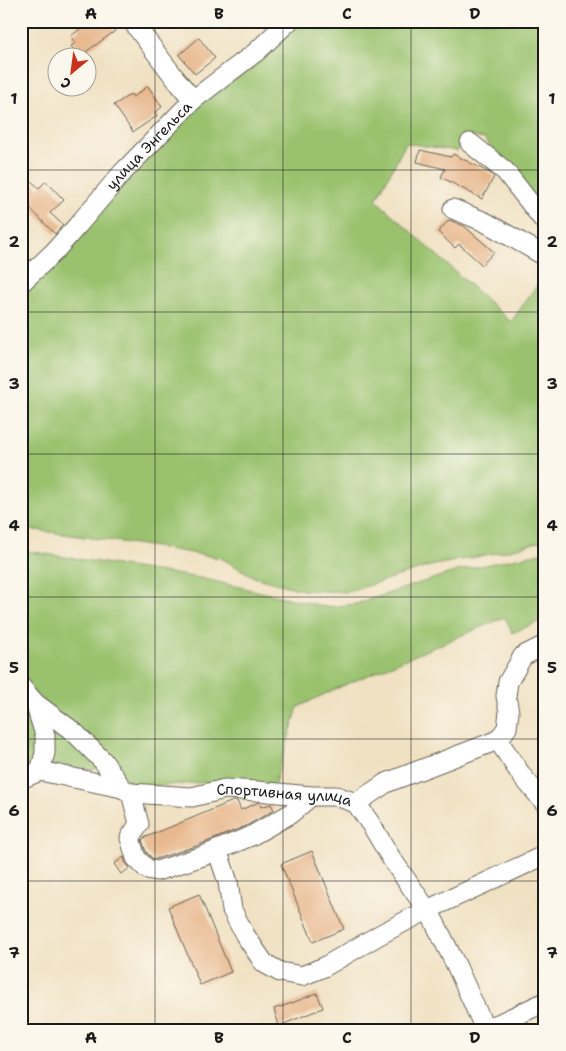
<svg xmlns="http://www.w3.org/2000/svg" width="566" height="1051" font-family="'Shantell Sans',sans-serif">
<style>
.green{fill:#9ac26e;stroke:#5b6f45}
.building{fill:#e8b88e}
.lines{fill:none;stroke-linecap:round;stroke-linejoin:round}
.minor-casing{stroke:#666156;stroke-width:21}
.minor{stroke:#fff;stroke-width:19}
.grid{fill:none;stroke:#1c1c1c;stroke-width:1;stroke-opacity:0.55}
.labels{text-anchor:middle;stroke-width:4;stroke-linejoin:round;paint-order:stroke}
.street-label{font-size:15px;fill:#1c1c1c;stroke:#fbf7ec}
.neatline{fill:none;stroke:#1c1c1c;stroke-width:2}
.grid-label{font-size:16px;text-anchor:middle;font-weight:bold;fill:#1c1c1c}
</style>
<rect width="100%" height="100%" fill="#fbf7ec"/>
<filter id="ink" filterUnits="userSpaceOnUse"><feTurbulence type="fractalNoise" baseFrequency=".02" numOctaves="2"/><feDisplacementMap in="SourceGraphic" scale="10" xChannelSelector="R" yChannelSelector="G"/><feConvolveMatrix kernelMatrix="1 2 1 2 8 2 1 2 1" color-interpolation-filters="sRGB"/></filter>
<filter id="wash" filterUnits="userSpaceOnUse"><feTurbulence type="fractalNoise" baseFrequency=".0096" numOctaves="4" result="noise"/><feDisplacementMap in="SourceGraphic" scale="20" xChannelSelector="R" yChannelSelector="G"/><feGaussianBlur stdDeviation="1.12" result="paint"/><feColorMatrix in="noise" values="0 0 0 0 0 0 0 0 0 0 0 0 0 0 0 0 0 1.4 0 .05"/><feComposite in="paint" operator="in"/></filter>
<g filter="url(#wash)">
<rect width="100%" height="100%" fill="#f0e1c2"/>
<g class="green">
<polygon points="294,21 545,21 545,211 485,139 469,136 457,151 406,143 376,200 511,322 544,275 545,275 545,540 506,551 430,566 348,592 303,590 256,578 221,558 156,547 21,528 21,292 131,172 197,106"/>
<polygon points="21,550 200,578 326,607 356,604 457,571 545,552 545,619 512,633 505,617 333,690 298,707 274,786 224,781 140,787 122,777 21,680"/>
<polygon points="21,696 30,706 38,736 37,758 23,773 21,771"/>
<polygon points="47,722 60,727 100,767 92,770 51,766"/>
</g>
<g id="blocks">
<g class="building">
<polygon points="74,21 108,21 115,31 79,57 71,46 76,43 71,36 80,29"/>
<polygon points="199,38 215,58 195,74 179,55"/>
<polygon points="148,86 162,107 155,112 157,116 133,132 114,105 131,94 133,97"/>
<polygon points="420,150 451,157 453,154 490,173 494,177 482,199 441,177 445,169 417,162"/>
<polygon points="21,172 39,188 46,181 64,200 50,213 63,225 55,234 21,199"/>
<polygon points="449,220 464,226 494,252 482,265 459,244 455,248 438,232"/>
<polygon points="233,801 237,801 241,810 259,802 261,807 271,804 274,810 246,826 199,845 156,859 153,859 146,852 142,840 144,838"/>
<polygon points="312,851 344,929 313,942 281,864"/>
<polygon points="124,857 125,862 130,868 121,874 114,864"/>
<polygon points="199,894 231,972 200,985 168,907"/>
<polygon points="317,993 323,1008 279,1026 274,1009 292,1003"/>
</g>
</g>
</g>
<g filter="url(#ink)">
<use href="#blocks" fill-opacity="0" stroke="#666156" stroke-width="1"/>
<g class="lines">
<g class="minor-casing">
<g id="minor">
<polyline points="132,21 175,78 193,100"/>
<polyline points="470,143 505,171 545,222"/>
<polyline points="453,209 485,222 545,256"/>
<path id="s1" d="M21 283 53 253 78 225 123 172 193 100 256 52 289 21"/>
<path id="s2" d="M21 687 35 703 74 732 103 761 122 788 131 793 192 797 225 789 257 791 311 796H336L356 803 372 826 391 858 432 917 457 967 484 1027 498 1024 545 1002"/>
<polyline points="35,703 45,735 45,753 40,771"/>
<polyline points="498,740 522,776 545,803"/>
<polyline points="21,779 40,771 122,788"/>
<polyline points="131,793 139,824 130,838 136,858 147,869 157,871 203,856 251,836 290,814 311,796"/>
<polyline points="356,803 386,783 498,740 507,728 509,712 506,696 508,682 523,656 545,645"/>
<polyline points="217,850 228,882 232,910 245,935 264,963 280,972 302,976 324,967 381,934 427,910 545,855"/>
</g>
</g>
<use href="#minor" class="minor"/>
</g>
</g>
<path class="grid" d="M155 21V1030M283 21V1030M411 21V1030M21 170H545M21 312H545M21 454H545M21 597H545M21 739H545M21 881H545"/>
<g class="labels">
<g class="street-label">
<text dy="5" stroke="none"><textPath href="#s1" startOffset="188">улица Энгельса</textPath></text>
<text dy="5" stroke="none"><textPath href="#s2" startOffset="309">Спортивная улица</textPath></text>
</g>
</g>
<rect width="566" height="1051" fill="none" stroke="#fbf7ec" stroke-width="55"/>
<g transform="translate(72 72) rotate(209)"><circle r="24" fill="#fbf7ec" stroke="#a29f99"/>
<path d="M0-4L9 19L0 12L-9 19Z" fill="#c8321e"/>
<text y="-8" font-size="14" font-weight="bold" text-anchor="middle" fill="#1c1c1c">С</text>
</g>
<rect x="28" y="28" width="510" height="996" class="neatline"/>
<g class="grid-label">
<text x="91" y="19">A</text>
<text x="219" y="19">B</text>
<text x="347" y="19">C</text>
<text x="475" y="19">D</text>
<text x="14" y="104">1</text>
<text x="552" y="104">1</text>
<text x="14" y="247">2</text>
<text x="552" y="247">2</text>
<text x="14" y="389">3</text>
<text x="552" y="389">3</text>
<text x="14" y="531">4</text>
<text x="552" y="531">4</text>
<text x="14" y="673">5</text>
<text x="552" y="673">5</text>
<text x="14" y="816">6</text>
<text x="552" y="816">6</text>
<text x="14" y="958">7</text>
<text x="552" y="958">7</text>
<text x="91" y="1043">A</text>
<text x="219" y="1043">B</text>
<text x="347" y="1043">C</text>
<text x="475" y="1043">D</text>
</g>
</svg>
